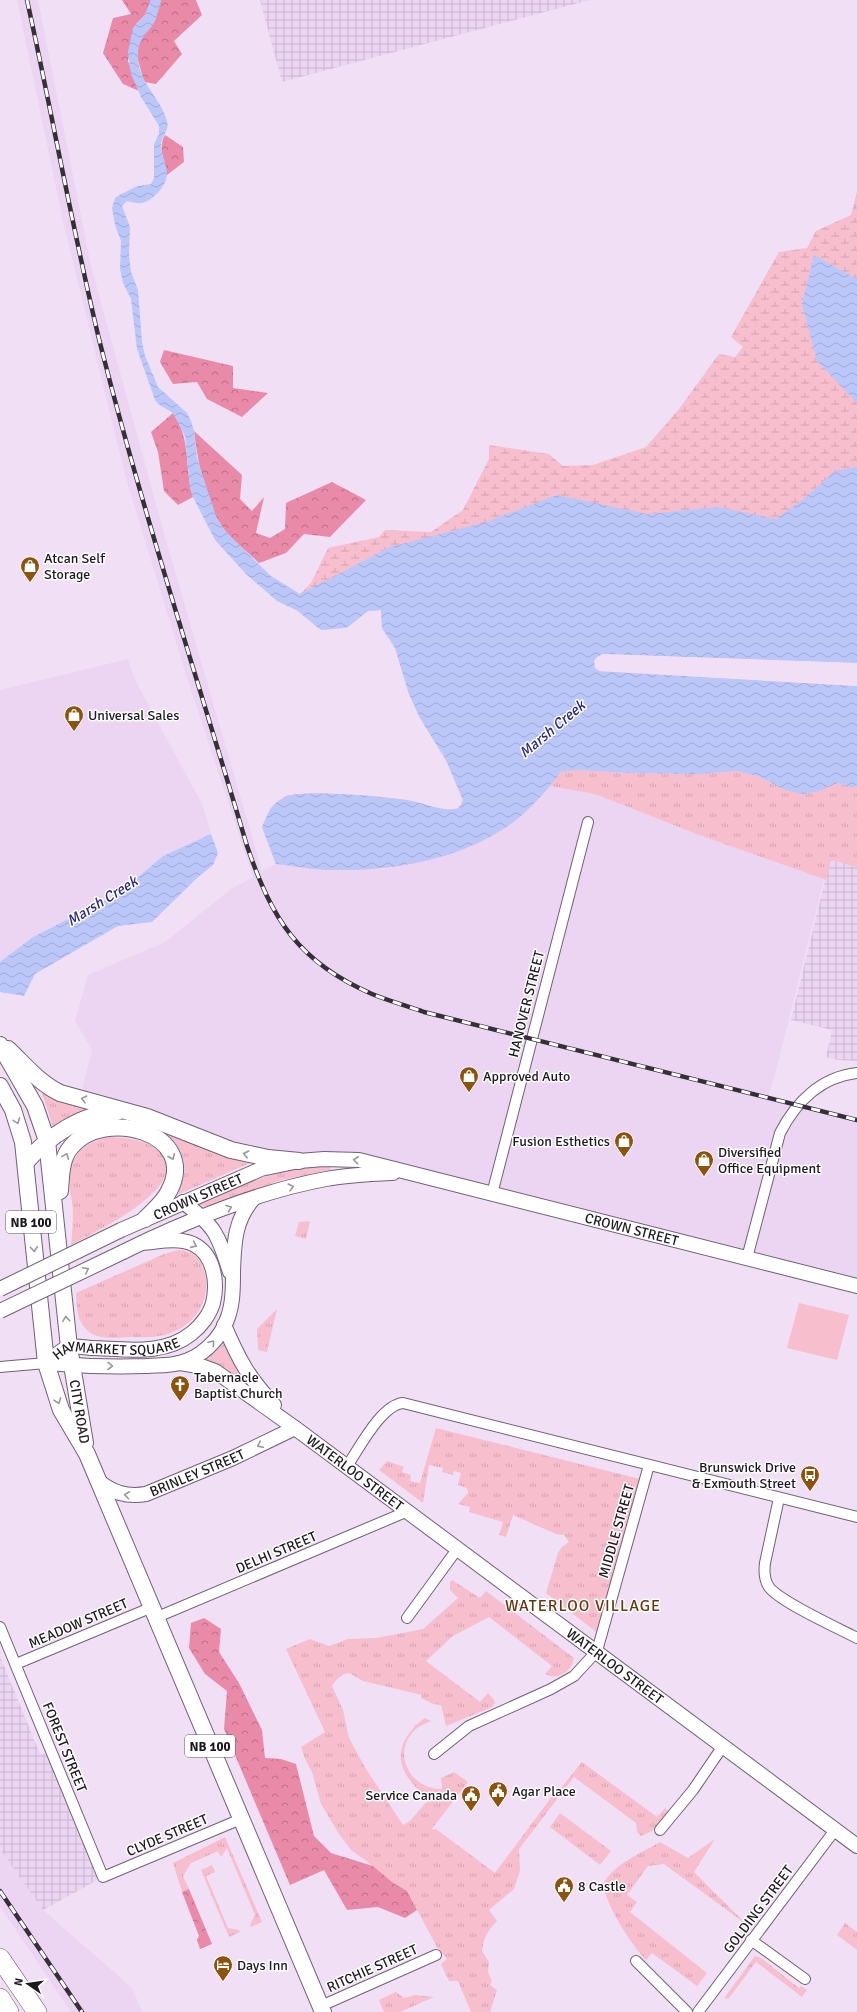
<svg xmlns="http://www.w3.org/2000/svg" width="857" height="2012" font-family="Signika,sans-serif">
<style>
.built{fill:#ebd5f3}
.industrial{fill:url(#industrial-grid)}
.grass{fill:url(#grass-tufts)}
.forest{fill:url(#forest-crowns)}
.wetland{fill:url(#wetland-marsh)}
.green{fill:#f7bece}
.water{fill:url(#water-waves)}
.pier{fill:#f1dff6}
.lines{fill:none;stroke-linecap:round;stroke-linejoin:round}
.street-casing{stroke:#706175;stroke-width:12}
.secondary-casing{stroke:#706175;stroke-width:16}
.primary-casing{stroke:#706175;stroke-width:18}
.highway-casing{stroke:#706175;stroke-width:20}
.street{stroke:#fff;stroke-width:10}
.secondary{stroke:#fff;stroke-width:14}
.primary{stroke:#fff;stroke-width:16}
.highway{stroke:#fff;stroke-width:19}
.rail-casing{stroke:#362f38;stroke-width:4.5}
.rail{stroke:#fff;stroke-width:3;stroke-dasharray:9;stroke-linecap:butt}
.secondary-bridge-casing{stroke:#706175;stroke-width:16;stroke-linecap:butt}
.secondary-bridge{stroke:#fff;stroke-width:14}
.oneway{stroke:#9a979b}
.labels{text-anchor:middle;stroke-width:3;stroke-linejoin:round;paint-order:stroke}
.shield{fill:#fff;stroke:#625d63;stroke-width:1}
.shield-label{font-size:13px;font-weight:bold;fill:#1e1820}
.poi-label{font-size:14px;fill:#1e1820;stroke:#fff;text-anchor:start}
.street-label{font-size:14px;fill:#1e1820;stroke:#fff}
.water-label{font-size:15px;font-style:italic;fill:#292884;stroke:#fff}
.quarter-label{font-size:16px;letter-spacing:1px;fill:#623a0d;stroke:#fff}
</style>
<defs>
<pattern id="industrial-grid" width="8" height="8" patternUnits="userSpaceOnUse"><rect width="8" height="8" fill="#ebd5f3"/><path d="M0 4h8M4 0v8" fill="none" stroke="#c9b6d0"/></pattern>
<pattern id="grass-tufts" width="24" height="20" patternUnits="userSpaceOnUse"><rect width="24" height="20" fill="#f7bece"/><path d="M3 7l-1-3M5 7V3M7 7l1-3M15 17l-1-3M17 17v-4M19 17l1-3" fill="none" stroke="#d3a3b1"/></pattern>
<pattern id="forest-crowns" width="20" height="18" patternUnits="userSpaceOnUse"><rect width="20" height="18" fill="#e98aa8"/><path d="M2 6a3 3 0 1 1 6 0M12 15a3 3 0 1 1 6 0" fill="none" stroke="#bc7088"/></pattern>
<pattern id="wetland-marsh" width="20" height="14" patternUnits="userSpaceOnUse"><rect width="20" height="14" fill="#f7bece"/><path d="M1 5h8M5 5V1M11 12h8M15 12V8" fill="none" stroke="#d3a3b1"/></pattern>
<pattern id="water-waves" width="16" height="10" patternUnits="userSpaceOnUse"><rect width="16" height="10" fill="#bcc7f9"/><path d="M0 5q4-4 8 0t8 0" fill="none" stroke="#a1aad5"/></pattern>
</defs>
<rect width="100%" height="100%" fill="#f1dff6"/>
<g class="built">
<polygon points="17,0 38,0 91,266 165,537 262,871 276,864 332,870 384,869 444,856 475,844 500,831 534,803 550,786 595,794 699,835 824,879 776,1071 768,1098 857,1120 857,1286 359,1160 267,1158 80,1098 92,1050 75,1021 88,975 165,942 231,889 253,877 186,675 125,475 63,221"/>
<polygon points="128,659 135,680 203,806 211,834 163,856 119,893 33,937 0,962 0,690"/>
<polygon points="0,1849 43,1910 131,1987 143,2012 71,2012 0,1906"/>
</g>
<g class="industrial">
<polygon points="260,0 590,0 282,82"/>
<polygon points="830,860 857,867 857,1061 838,1060 826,1057 832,1030 791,1020"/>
<polygon points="0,1656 40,1754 52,1753 103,1877 43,1910 0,1849"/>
</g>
<g class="grass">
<polygon points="576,770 629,773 699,774 737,771 760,777 785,790 819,791 838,783 853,788 857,785 857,867 831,860 826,881 824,879 699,835 595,794 550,786 561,772"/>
<polygon points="42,1093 88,1109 53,1127"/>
<path d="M160 1130 250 1162V1163L179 1194C178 1190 182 1185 183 1180 189 1159 178 1141 160 1130Z"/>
<path d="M111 1137C129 1138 149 1140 162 1154 190 1188 93 1233 71 1245 72 1234 73 1222 73 1211 72 1201 70 1191 69 1180 69 1155 87 1140 111 1137Z"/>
<path d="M329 1165 331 1168 329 1170 281 1180 209 1207 199 1205V1203C244 1183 279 1169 329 1165Z"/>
<polygon points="310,1221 306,1239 295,1236 299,1222"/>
<path d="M178 1250C190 1250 199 1256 203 1268 214 1298 195 1328 164 1335 153 1338 140 1337 128 1337 114 1338 97 1340 87 1330 76 1320 77 1306 76 1293L164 1254Z"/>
<polygon points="277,1309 267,1352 258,1350 257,1329"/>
<polygon points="225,1343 281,1413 203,1361"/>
<polygon points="436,1428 640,1479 599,1634 546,1593 558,1553 562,1547 569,1542 564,1535 556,1534 513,1515 506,1537 499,1535 503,1522 469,1512 470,1507 458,1504 468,1493 467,1488 458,1485 461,1473 454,1471 453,1475 442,1472 443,1468 429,1465 423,1503 379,1470 387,1461 404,1467 402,1472 411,1475 410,1481 420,1483"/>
<path d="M452 1580 480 1598 486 1591 574 1658V1659C571 1672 557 1681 545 1674L552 1666 489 1617 453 1636 426 1661 480 1702 488 1693 494 1700 495 1703 492 1707 446 1726 441 1705 433 1704 421 1698 422 1695 363 1681 349 1673 344 1674 336 1680 332 1686 343 1710 349 1738 366 1769 403 1825 410 1821 428 1800C411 1783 392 1765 405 1740 410 1731 417 1723 425 1718L431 1721C424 1724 417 1727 412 1733 392 1757 413 1790 442 1789L441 1778 454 1772 468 1782 431 1830 436 1829 495 1873 559 1787 561 1788 582 1762 657 1817 665 1808 668 1811 652 1831 641 1836 637 1832 636 1823 574 1777 519 1849 520 1870 514 1889 489 1910 497 1921C488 1930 484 1937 482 1951L489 1962 488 1972 492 1981 490 1985 497 1990 490 2012H471L458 1981H449L441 1964 447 1959 437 1947 407 1891 392 1882 373 1866 351 1850 339 1834 321 1804 312 1772 305 1759 301 1747 325 1732 286 1649 310 1639 329 1646 348 1639 376 1638 423 1629 458 1598 450 1590V1582Z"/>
<polygon points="560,1813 611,1851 600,1865 550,1827"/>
<polygon points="225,1837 262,1922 251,1927 250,1925 255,1915 227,1848 221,1857 218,1851 191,1863 183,1876 189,1889 182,1892 173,1863"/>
<path d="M715 1839 694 1872 746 1924 664 1864 648 1866 627 1895 637 1902 630 1912 707 1973 697 1986 652 1953 646 1960C630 1943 607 1907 603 1884 615 1863 640 1854 660 1842L688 1858Z"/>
<polygon points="212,1865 215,1872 206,1876 228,1928 239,1930 240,1932 229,1937 201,1870"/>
<polygon points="845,1923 857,1932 857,1950 837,1935"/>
<polygon points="755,1956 761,1958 799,1988 801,1986 807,1990 802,1997 756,1962 729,1998 726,1999 725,1997"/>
<polygon points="396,1992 404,1998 415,1995 434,1997 400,2012 384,2012 379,2000"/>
</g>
<g class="forest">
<polygon points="122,0 151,0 145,15 136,24 128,61 139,91 123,84 103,53 113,18 131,14"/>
<polygon points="161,0 196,0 202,15 174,41 182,54 156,84 144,82 137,56 139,44 143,35 155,20"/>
<path d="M165 135 183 147 184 162 167 175C164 161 158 147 165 135Z"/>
<polygon points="164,350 233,366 233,388 268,393 242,417 207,399 197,382 173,384 160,362"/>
<path d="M173 413C192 441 184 467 193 497L178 505 164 491 158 452 151 432Z"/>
<path d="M194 431 242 475 240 499 252 511 264 497 256 533 270 538 285 529 286 503 332 482 366 500 330 537 304 534 286 553 259 563C249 553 237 544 227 533 206 509 198 463 194 431Z"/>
<polygon points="204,1618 221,1629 219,1652 239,1683 262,1730 265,1758 281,1759 296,1764 314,1836 331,1853 373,1866 392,1882 407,1891 417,1910 405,1918 378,1907 347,1910 324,1870 290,1885 224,1729 227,1691 205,1674 189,1648 191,1623"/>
<polygon points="189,1889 212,1944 200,1949 197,1940 199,1936 182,1892"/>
</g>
<path class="wetland" d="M857 192V663L603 654 597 657 595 667 599 671 857 686V785L853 788 838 783 819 791 803 794 785 790 760 777 737 771 699 774 629 773 576 770 561 772C544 794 524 817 500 831 451 861 390 871 333 870 314 870 295 866 276 864L262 827C270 812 268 806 285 797 299 789 397 797 416 802 429 805 447 814 460 807L463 800 446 760 420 718 409 694 395 648 382 628 381 610 368 611 349 626 324 630 318 628 298 611 300 594 311 583 328 548 379 537 385 530 431 532 463 510 489 459V445L549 454 563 466 593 465 646 447 679 409 719 354 735 357 743 347 731 337 779 252 807 248 816 231 851 215Z"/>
<polygon class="green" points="799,1303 849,1315 837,1360 787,1348"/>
<g class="water">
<path d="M151 0H161C159 7 158 14 155 21 148 34 138 37 138 55 137 82 161 97 167 121 170 131 160 137 161 147 162 156 167 165 167 174 167 185 153 201 142 203 138 204 132 202 127 201L122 206 130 227 129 254 131 272 138 290 142 342 145 356 158 387 187 413 191 421 194 431 197 458 217 519 227 533 271 576 300 594 390 547 486 522 557 495 647 514 719 507 776 519 806 497 835 471 857 467V663L603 654 597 657 595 667 599 671 857 686V785L853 788 838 783 819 791 803 794 785 790 760 777 737 771 699 774 629 773 576 770 561 772C544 794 524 817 500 831 451 861 390 871 333 870 314 870 295 866 276 864L262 827C270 812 268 806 285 797 300 789 397 797 415 802 430 805 442 811 457 809L462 804 463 800 446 760 420 718 409 694 395 648 382 628 381 610 368 611 349 626 345 628 321 630 298 611 277 601 246 574 215 540 193 497 190 488 185 436 173 413 158 404 155 400 137 349 131 299 123 283 120 269 121 241 115 225 112 208 115 198 119 195 138 186 151 184 154 178V144L159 134V126L141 97 131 74 128 52 133 28 145 15Z"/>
<polygon points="814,255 857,279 857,403 817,361 802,304"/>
<polygon points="211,834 218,853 213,865 196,879 152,922 118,926 35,974 24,996 0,992 0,962 33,937 119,893 163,856"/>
</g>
<polygon class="pier" points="603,654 857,663 857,665 604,656 596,662 597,666 599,669 857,684 857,686 599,671 595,668 594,661 597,657"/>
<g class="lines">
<g class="street-casing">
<g id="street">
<polyline points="492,1194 588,822"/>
<path d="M747 1258 780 1133C796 1102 821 1077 857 1073"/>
<polyline points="0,1367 46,1363"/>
<path d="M347 1466C359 1449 381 1405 403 1403L857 1517"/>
<path d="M779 1498 765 1563C764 1571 764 1580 769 1587 780 1602 838 1628 857 1638"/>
<polyline points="155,1618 408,1511"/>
<polyline points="407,1618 458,1548"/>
<polyline points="0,1627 103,1877 241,1819"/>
<polyline points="16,1664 150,1608"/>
<polyline points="434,1754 469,1726 551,1689 574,1676 597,1651 649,1465"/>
<polyline points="660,1830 693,1790 723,1746"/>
<polyline points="751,1940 805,1979"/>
<polyline points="636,1961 687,2012"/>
<polyline points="321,2006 436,1955"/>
<polyline points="698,2012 835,1830"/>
</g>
</g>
<g class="secondary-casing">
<g id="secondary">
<path d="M183 1202C215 1226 218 1234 230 1272"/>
<path id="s1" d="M121 1230 261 1169 299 1161 324 1159 359 1160 857 1286"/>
<path d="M123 1252C183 1222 260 1191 326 1179 348 1175 371 1174 393 1173"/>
<path d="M224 1325C239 1360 248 1377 274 1405"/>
<path d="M46 1363C79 1366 113 1367 146 1366 157 1365 169 1366 179 1363 201 1358 221 1339 228 1317 233 1303 233 1287 233 1272 234 1245 234 1220 254 1198"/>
<path id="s2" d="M46 1363C52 1359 61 1350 68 1347 74 1345 86 1348 92 1348 126 1349 164 1356 192 1333 201 1326 210 1314 213 1303 218 1282 214 1254 193 1244 177 1237 158 1242 142 1243"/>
<path id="s3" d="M180 1363 204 1367 215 1371 295 1428 857 1846"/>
<path id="s4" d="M97 1480C113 1493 126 1497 146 1494L233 1458 295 1428"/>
</g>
</g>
<g class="primary-casing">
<g id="primary">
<path id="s5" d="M0 1045 35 1106 47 1141 69 1347 85 1443"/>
<path d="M8 1049C25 1065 39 1083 60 1093L147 1117 231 1150 268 1158 299 1161"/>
<polyline points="0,1086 13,1110 23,1142 46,1363 61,1410 87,1454 323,2012"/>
<path d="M26 1162C48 1137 82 1113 117 1112"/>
<path d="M60 1191C61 1177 61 1158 71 1147 103 1107 200 1132 169 1191 164 1202 154 1210 145 1219"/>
</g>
</g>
<g class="highway-casing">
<g id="highway">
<polyline points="0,1958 37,2012"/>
<polyline points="0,1998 9,2012"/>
</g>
</g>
<use href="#street" class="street"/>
<use href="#secondary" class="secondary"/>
<use href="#primary" class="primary"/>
<use href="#highway" class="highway"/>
<g class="rail-casing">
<g id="rail">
<path d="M27 0C52 113 72 227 99 339 142 510 197 677 247 846 272 919 298 962 372 994 389 1001 407 1006 424 1012L857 1120"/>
<polyline points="0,1891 82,2012"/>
</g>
</g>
<use href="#rail" class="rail"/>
<g class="secondary-bridge-casing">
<g id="secondary-bridge">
<polyline points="0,1289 121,1230"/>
<polyline points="0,1311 123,1252"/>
</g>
</g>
<use href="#secondary-bridge" class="secondary-bridge"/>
</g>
<defs><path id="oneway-chevron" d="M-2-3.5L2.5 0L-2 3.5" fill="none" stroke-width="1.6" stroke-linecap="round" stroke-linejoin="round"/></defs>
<g class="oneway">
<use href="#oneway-chevron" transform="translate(84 1099) rotate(-166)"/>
<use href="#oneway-chevron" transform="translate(17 1121) rotate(70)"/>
<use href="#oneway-chevron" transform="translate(246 1154) rotate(-167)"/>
<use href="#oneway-chevron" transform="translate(66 1156) rotate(-68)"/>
<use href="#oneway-chevron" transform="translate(172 1157) rotate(67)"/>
<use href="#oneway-chevron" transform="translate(356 1160) rotate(-174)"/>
<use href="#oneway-chevron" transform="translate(291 1187) rotate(-14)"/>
<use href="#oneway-chevron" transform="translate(229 1208) rotate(-21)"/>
<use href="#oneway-chevron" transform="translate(194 1245) rotate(24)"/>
<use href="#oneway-chevron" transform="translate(34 1249) rotate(85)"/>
<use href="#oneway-chevron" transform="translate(86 1270) rotate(-26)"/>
<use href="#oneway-chevron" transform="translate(66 1319) rotate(-96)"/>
<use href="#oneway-chevron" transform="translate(212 1343) rotate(-50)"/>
<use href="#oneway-chevron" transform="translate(110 1366) rotate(1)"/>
<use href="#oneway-chevron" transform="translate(58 1401) rotate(71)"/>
<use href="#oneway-chevron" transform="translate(260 1445) rotate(154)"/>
<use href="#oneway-chevron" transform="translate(127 1495) rotate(-172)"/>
</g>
<defs>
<g id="shop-pin" transform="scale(1)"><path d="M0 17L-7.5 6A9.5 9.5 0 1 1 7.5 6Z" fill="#8c530c" stroke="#fff"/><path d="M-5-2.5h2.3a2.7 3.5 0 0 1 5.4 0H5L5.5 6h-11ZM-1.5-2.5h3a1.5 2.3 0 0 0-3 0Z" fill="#fff"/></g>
<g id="church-pin" transform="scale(1)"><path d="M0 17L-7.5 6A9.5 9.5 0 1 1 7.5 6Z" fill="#8c530c" stroke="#fff"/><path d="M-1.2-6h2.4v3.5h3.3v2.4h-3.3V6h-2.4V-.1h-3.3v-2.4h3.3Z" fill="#fff"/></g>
<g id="bus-pin" transform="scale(1)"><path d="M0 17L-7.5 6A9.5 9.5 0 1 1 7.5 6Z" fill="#8c530c" stroke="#fff"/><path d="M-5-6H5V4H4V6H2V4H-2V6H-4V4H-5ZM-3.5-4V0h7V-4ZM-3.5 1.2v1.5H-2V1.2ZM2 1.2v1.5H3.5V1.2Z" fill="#fff"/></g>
<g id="civic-pin" transform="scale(1)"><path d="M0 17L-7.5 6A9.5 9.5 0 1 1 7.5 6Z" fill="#8c530c" stroke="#fff"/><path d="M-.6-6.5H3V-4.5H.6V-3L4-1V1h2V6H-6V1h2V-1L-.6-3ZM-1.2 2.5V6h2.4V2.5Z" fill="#fff"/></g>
<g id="hotel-pin" transform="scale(1)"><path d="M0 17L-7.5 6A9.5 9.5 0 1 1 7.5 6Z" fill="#8c530c" stroke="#fff"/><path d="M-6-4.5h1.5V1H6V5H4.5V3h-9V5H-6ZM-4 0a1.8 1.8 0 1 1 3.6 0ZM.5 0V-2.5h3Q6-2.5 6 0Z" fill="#fff"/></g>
</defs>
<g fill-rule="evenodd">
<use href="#shop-pin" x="30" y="566"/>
<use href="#shop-pin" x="74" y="715"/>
<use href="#shop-pin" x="469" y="1076"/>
<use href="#shop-pin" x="624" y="1141"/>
<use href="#shop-pin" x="704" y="1160"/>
<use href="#church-pin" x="180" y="1385"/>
<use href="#bus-pin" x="810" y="1475"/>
<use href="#civic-pin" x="498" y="1791"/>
<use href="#civic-pin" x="471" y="1795"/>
<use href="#civic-pin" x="564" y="1886"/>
<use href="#hotel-pin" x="223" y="1965"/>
</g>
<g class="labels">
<g class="shield">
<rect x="6" y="1211" width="50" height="22" rx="3"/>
<rect x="185" y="1735" width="50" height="22" rx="3"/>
</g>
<g class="shield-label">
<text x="31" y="1227">NB 100</text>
<text x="210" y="1751">NB 100</text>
</g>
<g class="poi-label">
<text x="44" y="563">Atcan Self<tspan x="44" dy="16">Storage</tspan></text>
<text x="88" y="720">Universal Sales</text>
<text x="483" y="1081">Approved Auto</text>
<text x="610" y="1146" text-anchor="end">Fusion Esthetics</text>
<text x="718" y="1157">Diversified<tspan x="718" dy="16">Office Equipment</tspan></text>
<text x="194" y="1382">Tabernacle<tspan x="194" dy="16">Baptist Church</tspan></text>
<text x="796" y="1472" text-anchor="end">Brunswick Drive<tspan x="796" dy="16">&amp; Exmouth Street</tspan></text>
<text x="512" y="1796">Agar Place</text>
<text x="457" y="1800" text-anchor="end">Service Canada</text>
<text x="578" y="1891">8 Castle</text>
<text x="237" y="1970">Days Inn</text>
</g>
<g class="street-label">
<text transform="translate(526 1004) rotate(-76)" y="5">HANOVER STREET</text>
<text dy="5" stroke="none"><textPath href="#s1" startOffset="84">CROWN STREET</textPath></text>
<text dy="5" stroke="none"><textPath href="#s1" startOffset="533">CROWN STREET</textPath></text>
<text dy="5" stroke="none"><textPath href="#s2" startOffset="75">HAYMARKET SQUARE</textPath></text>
<text dy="5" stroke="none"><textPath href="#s5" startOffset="380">CITY ROAD</textPath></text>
<text dy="5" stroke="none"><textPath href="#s4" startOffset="108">BRINLEY STREET</textPath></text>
<text dy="5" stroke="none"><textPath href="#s3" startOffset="209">WATERLOO STREET</textPath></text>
<text transform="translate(616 1531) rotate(-74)" y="5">MIDDLE STREET</text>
<text transform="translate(276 1552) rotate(-23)" y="5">DELHI STREET</text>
<text transform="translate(78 1623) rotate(-23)" y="5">MEADOW STREET</text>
<text dy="5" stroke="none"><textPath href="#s3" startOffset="533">WATERLOO STREET</textPath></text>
<text transform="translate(65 1747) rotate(68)" y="5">FOREST STREET</text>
<text transform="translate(167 1835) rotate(-23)" y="5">CLYDE STREET</text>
<text transform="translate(758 1909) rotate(-53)" y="5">GOLDING STREET</text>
<text transform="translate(372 1968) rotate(-24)" y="5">RITCHIE STREET</text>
</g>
<g class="water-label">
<text transform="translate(552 729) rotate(-40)" y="5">Marsh Creek</text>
<text transform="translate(102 901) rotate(-32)" y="5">Marsh Creek</text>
</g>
<g class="quarter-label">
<text x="583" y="1611">WATERLOO VILLAGE</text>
</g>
</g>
<g transform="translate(28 1984) rotate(283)" stroke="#ffffff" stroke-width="3" paint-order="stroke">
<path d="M0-3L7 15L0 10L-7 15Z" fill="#1e1820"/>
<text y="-6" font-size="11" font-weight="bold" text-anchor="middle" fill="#1e1820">N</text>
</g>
</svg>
